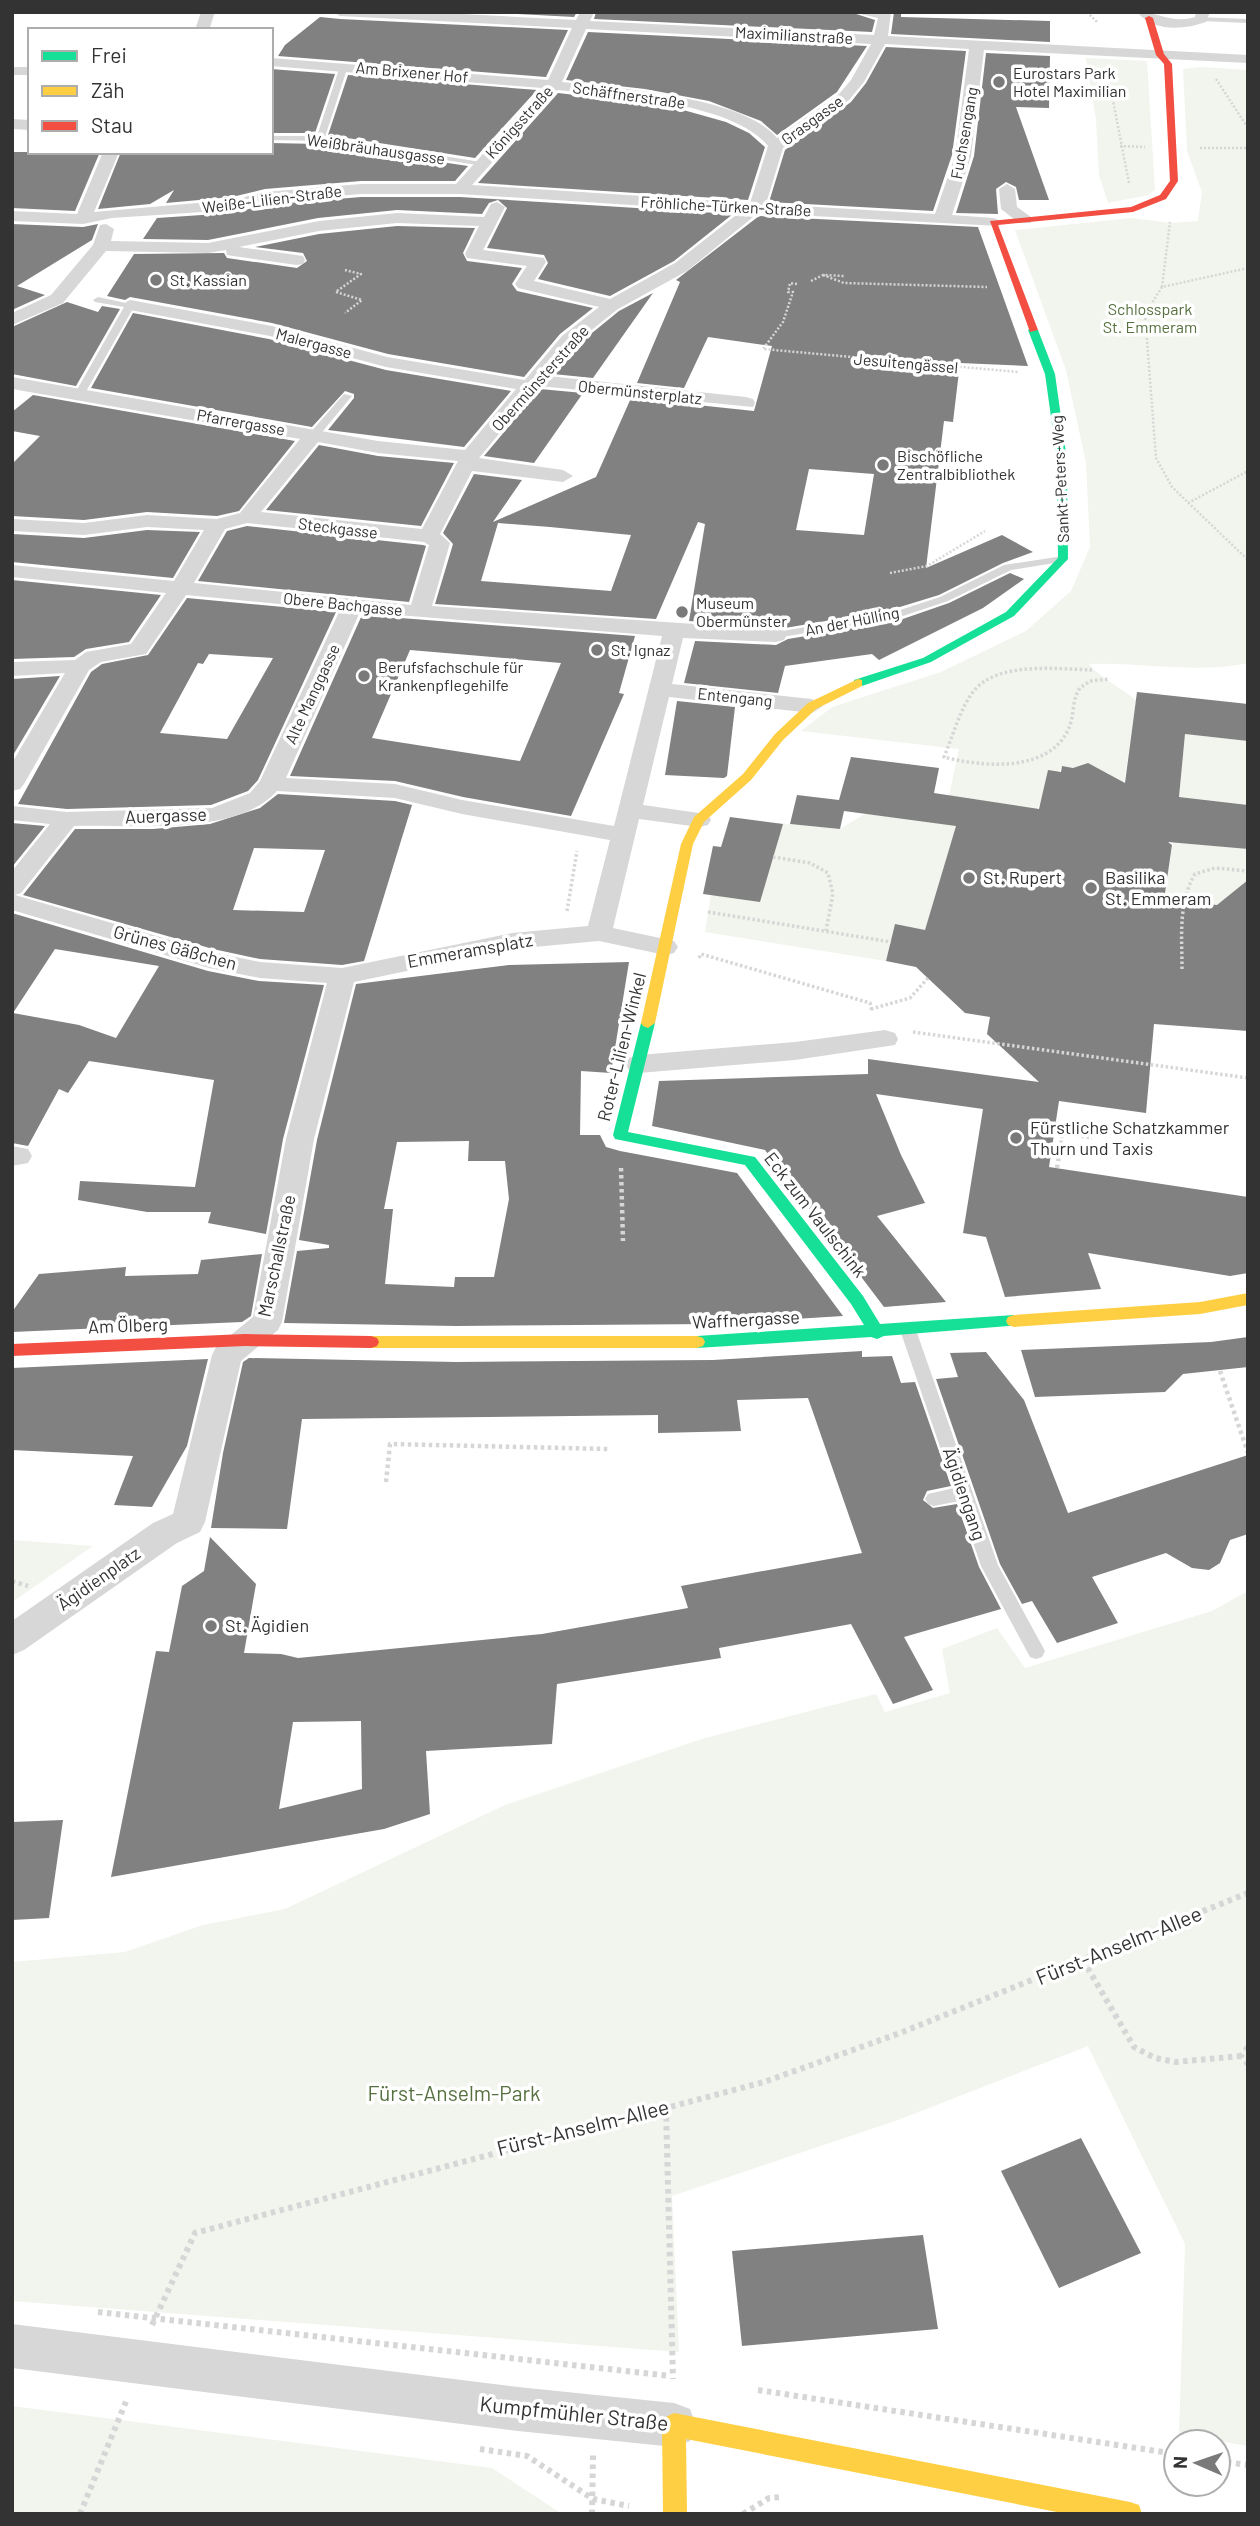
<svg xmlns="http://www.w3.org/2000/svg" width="1260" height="2526" font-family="Barlow,sans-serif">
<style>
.green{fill:#f1f5ed}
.building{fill:#818181;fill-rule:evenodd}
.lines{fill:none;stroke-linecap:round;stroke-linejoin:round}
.path-far3{stroke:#d6d6d6;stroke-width:2.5;stroke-dasharray:2 2;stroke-linecap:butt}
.path-far2{stroke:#d6d6d6;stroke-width:3.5;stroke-dasharray:2.5 2.5;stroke-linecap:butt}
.path-far1{stroke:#d6d6d6;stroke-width:4.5;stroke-dasharray:3.5 3.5;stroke-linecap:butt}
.path{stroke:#d6d6d6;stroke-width:6;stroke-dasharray:4.5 4.5;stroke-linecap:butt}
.lane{fill:#d7d7d7;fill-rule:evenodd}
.street{fill:#d7d7d7;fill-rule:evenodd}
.fast{fill:#16e098;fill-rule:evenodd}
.slow{fill:#ffcf43;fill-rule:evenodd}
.jam{fill:#f24e42;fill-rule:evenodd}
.path-bridge{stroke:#d6d6d6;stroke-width:2.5;stroke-dasharray:2 2;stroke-linecap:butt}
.poi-dot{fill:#7a7a7a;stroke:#fff;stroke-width:2.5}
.labels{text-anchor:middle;stroke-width:7;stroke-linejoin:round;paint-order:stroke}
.far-street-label{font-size:16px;fill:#333;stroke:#fff}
.far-poi-label{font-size:16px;fill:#333;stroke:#fff;text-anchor:start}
.far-park-label{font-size:16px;fill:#56703f;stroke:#fff}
.street-label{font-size:18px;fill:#333;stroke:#fff}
.poi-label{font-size:18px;fill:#333;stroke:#fff;text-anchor:start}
.near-street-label{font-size:21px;fill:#333;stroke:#fff}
.near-park-label{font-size:21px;fill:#56703f;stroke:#fff}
</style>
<rect width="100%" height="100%" fill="#fff"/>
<g class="green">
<polygon points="1086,58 1147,61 1155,190 1148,195 1108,203 1099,175 1096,119"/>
<path d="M1202 67 1248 70V663C1196 674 1142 662 1089 664 1094 673 1125 691 1136 700L1124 784 1108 781 1109 773 1099 771 1088 763 1073 768 1062 766 1037 809 949 796 959 749 801 731 832 707 941 672 1026 631 1071 591 1090 547 1086 463 1066 370 1015 230 1131 218 1171 223 1198 221 1202 192 1187 151 1183 69Z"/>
<polygon points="1185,734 1248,741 1248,805 1179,797"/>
<polygon points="865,814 957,823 925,930 895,925 886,961 705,932 711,895 760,901 774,854 768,853 777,823 840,829"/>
<polygon points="1173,842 1248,849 1248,896 1224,906 1196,903 1154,966"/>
<polygon points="12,1540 93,1546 12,1602"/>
<polygon points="1248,1591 1248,2446 1179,2434 1185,2244 1088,2046 898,2120 672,2196 679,2352 12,2301 12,1962 125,1952 203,1925 285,1909 505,1805 705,1738 876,1694 885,1712 950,1693 942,1649 997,1628 1025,1668 1212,1611"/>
<polygon points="12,2406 492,2468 562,2514 12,2514"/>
</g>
<g class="building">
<polygon points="479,12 577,12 574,17"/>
<polygon points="596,12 850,12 875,20 872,32 594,19"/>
<polygon points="894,12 901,12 901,17 1050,21 1050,42 891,34"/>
<polygon points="320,17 340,19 568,30 546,77 278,56 285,45"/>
<polygon points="588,32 867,46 837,92 777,135 761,121 709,101 645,89 566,80"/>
<polygon points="886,47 966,51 952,155 933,211 769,202 785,150 851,102 866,83"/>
<polygon points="986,53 1050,56 1049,108 1016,107 1049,200 1019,200 1016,187 1006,182 996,189 998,214 956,213 974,156"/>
<polygon points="271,69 335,74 315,133 271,133"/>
<polygon points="348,75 537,90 475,158 328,135"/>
<polygon points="558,93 669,106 726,122 749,133 765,147 748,200 478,183"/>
<polygon points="271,143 320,144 468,166 455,181 361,181 265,189 232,197 166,203 174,190 150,204 98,209 121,152 271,152"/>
<polygon points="12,152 100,152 75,211 12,208"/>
<polygon points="361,197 460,197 733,214 674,261 610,296 538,279 548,263 544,255 487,248 507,208 498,200 489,203 482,214 397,210 318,218 208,240 143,239 157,218 232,213 265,205"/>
<path d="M759 216 978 227 1028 366 960 363 953 422 944 421 926 568 1002 535 1033 552 1003 563 939 595 890 610 785 628 689 621 705 524 698 522 656 619 435 604 453 544 443 533 474 474 522 480 493 522 596 477 631 398 754 411 772 346 708 337 684 388 637 383 680 282 676 280ZM809 469 874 474 864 535 796 530ZM498 523 550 527 631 535 611 591 481 581Z"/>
<polygon points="12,224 83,227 98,224 92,240 17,286 45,295 12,310"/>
<polygon points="397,226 475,228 463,253 467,261 522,268 512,284 517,291 593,308 560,334 524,377 388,354 272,323 130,297 125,300 107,296 134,254 224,253 227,258 297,268 307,261 303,253 255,247 319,234"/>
<polygon points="653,293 593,378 553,374 576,346 619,311"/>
<polygon points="67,302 98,312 102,306 120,309 76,386 12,374 12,327"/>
<polygon points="133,313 269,339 386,370 511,391 464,447 328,430 354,398 354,394 345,391 312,427 91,388"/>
<polygon points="540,389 583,393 534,463 484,456"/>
<polygon points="33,395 295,441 239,511 217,516 147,512 84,520 12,516 12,464 40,436 12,431 12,412"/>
<polygon points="319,445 378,456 454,463 421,526 266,510"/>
<polygon points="247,526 423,545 426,546 409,602 198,581 227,531"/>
<polygon points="147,530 200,532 173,578 12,562 12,534 84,538"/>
<polygon points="1010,573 1024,579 983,608 879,660 872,654 785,666 778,693 684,683 695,641 776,645 788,639 897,621 949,603"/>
<polygon points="12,580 161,595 129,642 86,649 74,657 12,659"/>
<path d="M187 598 336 612 258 780 248 791 211 805 67 809 18 804 91 672 102 664 148 655ZM209 654 273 658 227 739 160 733 198 663 203 664Z"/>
<path d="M362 615 635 636 619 693 624 694 571 816 463 797 395 781 290 776ZM410 650 561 663 520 761 372 738Z"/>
<polygon points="60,676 12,757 12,679"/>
<polygon points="1137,692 1248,704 1248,741 1185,734 1179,797 1248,805 1248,849 1168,842 1172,845 1164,900 1217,905 1248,880 1248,1031 1154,1024 1146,1113 1059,1101 1049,1167 1248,1197 1248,1273 1230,1276 1088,1253 1101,1289 1005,1297 986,1237 963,1233 983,1109 876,1094 901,1155 925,1203 877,1216 946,1302 884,1307 765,1150 652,1126 659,1081 868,1074 868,1059 1039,1082 987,1034 990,1017 965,1013 916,967 886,961 895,924 925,930 956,826 844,811 840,829 790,824 797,795 839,800 851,757 939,768 934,793 1039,809 1048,770 1061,772 1062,766 1073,768 1088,763 1125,783"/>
<polygon points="677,701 735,707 727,776 724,778 665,775"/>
<path d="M278 794 395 801 412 805 364 961 342 965 260 959 213 949 23 895 75 829H153L210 824 260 808ZM254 848 325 850 304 912 233 910Z"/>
<polygon points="730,817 783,824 760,902 703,894 713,846 721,847"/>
<polygon points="12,823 45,826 12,867"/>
<path d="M12 913 208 971 259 981 324 985 283 1139 266 1234 208 1223 211 1212H147L78 1200 80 1181 195 1187 214 1080 89 1061 68 1093 59 1089 28 1146 12 1143ZM55 949 159 966 116 1038 79 1025 13 1013Z"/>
<path d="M629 962 611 1073 581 1071 580 1135H600L606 1147 620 1151 737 1173 843 1316 713 1324 456 1326 284 1323 297 1251 329 1248V1245L299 1240 317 1140 356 984 509 965ZM469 1141 468 1161H505L509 1199 494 1277H455L454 1287 385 1284 393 1209H384L397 1142Z"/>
<polygon points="262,1254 251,1316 242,1322 12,1332 12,1312 39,1274 126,1267 125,1276 198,1274 201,1260"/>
<polygon points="1248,1337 1248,1367 1183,1374 1165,1392 1035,1397 1021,1350 1211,1342"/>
<path d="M862 1351V1357L892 1356 901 1383 915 1382 951 1486 927 1491 923 1500 933 1508 957 1504 979 1567 1001 1609 904 1637 933 1690 893 1704 851 1624 719 1648 721 1658 557 1684 552 1744 426 1751 430 1814 384 1829 111 1877 156 1651 169 1652 182 1586 204 1571 210 1537 256 1584 244 1653 281 1654 298 1658 542 1634 688 1608 681 1586 862 1553 808 1398 737 1400 741 1431 658 1433V1415L302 1419 287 1529 211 1528 223 1453 243 1362 249 1358 456 1362 713 1360ZM361 1721 362 1789 279 1809 293 1722Z"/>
<polygon points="986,1352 1024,1400 1068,1513 1248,1455 1248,1534 1230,1540 1220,1563 1209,1570 1192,1568 1166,1553 1092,1577 1118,1623 1057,1643 1032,1601 1022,1604 1000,1564 936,1379 958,1377 950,1353"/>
<polygon points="208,1359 187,1446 152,1507 114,1505 133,1456 12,1450 12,1368"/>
<polygon points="63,1820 49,1918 12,1920 12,1822"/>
<polygon points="1081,2138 1141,2253 1059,2288 1001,2171"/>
<polygon points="923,2235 938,2329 742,2346 732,2251"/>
</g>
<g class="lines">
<g class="path-far3">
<polyline points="1087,12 1098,23"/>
<polyline points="1108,75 1129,183"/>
<polyline points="1216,79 1248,128"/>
<polyline points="1120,146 1145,147"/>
<polyline points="1200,148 1248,148"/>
<polyline points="1248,268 1162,287 1145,314 1156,458 1172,487 1248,560"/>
<polyline points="823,275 844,283 987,287"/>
<polyline points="811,281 823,275 844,276"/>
<polyline points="797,284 790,283 788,292 793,292 783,322 763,349 1018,372"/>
<polyline points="1162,287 1170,222"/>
<polyline points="337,291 361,274 345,270"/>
<polyline points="336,292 362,300 345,313"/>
<polyline points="1188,503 1248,471"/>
<polyline points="890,573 927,566 985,531"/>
</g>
<g class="path-far2">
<path d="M1092 670C1057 669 996 661 973 692 959 711 953 736 944 757 981 767 1048 773 1068 730 1075 716 1071 701 1080 688L1090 681 1110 679"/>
<polyline points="773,857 810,863 828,873 833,894 826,931"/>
<polyline points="567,911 577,851"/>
<polyline points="708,912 891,942"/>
<polyline points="699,958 701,954 870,1003 872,1012"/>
<path d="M1182 969C1182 937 1178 902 1195 874L1215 868 1248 871"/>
<polyline points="871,1009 910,998 928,978"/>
<polyline points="913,1032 1248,1078"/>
<polyline points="1061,1143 1062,1133 1092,1138"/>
</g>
<g class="path-far1">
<polyline points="621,1168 623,1241"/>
<polyline points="1057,1168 1061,1142"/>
<polyline points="1220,1371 1248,1453"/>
<polyline points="386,1482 390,1444 608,1449"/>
<polyline points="12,1581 28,1586"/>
</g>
<g class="path">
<polyline points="1083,1960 1134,2047 1155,2058 1176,2062 1241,2056"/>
<polyline points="1248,2047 1241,2056 1248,2064"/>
<polyline points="666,2108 673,2379"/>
<polyline points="98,2312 670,2376"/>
<polyline points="152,2325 195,2233 764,2082 900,2033 1248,1893"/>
<polyline points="758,2390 1176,2454"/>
<polyline points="480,2449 527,2456 593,2499 629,2506"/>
<polyline points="1218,2461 1248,2465"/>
<polyline points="80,2514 127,2399"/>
<polyline points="592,2514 593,2455"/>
<polyline points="743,2514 769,2498 783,2497"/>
</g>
<g class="lane">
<polygon points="1198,17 1248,19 1248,23 1201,21"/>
<polygon points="344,64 348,66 325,137 481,162 485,164 484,166 320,141 271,140 271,136 317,136 340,66"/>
<polygon points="98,297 135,305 84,395 79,398 74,395 124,307 95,302 93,300"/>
<polygon points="344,394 352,396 318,437 310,437 310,433"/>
<polygon points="1063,556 1067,557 1067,561 1011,570 948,601 897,618 776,638 770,635 776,632 891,613 940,597 1004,565"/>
<polygon points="908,1324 914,1326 916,1330 998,1565 1045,1651 1042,1657 1036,1659 1030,1657 981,1566 959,1501 934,1506 928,1504 925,1499 928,1494 954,1488 900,1330 902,1326"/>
</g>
<g class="street">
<polygon points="201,12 215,12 209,30 195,30"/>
<path d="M333 12H425L576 20 580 12H594L590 21 874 35 878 18 852 12H891L888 36 1248 55V63L984 50 971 156 952 215 993 218 999 220V226L758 213 687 271 618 309 574 344 548 376 746 397 753 399 755 403 753 407 539 386 479 458 563 470 573 476 563 482 472 471 440 534 450 543 432 606 784 630 787 635 784 640 776 642 683 638 672 684 812 699 823 706 812 713 669 697 643 805 699 813 708 815 711 820 708 825 699 827 639 819 613 928 674 941 678 947 674 953 665 955 599 941 512 949 354 982 314 1139 282 1322 278 1330 241 1361 205 1522 200 1532 177 1543 24 1650 12 1655V1621L153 1523 173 1514 212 1355 216 1347 253 1317 286 1139 327 983 260 978 209 968 12 910V871L50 824 12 820V806L67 812 212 808 250 793 260 781 340 610 186 595 146 654 101 662 89 670 24 784 20 789 12 791V763L65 673 12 676V662L75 660 86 652 131 644 166 593 12 577V565L174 581 204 530 147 527 84 535 12 531V519L84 523 147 515 217 519 240 513 300 439 12 389V377L378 441 465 450 516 389 386 367 270 336 130 310 121 305 130 300 272 326 387 357 525 380 562 336 599 307 518 288 515 284 527 266 467 258 465 254 479 226 397 223 319 231 239 247 303 256 305 260 303 264 297 265 233 256 227 255 226 250 208 253 106 251 63 303 12 325V313L51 295 93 245 100 225 106 224 114 229 111 241 208 243 319 221 397 213 484 217 491 204 497 202 505 207 483 250 544 258 546 262 534 281 610 299 675 263 740 212 460 194H361L265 202 232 210 112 218 83 224 12 221V211L77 214 103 152H119L94 212 232 200 265 192 361 184H456L542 88 271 66V58L548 80 572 28 340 16ZM586 29 871 44 851 80 839 94 777 138C743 96 615 88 562 82ZM885 44 969 49 955 156 935 214 766 204 783 148 849 100 864 82ZM557 90C613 96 731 101 768 146L750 203 472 185ZM318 442 378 453 458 461 422 529 261 512ZM247 523 424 542 429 545 411 605 194 583 225 529ZM360 612 662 636 614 826 462 800 395 784 286 778ZM277 791 395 798 462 814 610 840 588 926 512 933 342 968 260 962 212 952 15 895 21 893 74 826C132 824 236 837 277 791Z"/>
<path d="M1137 12C1158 12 1173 24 1195 17L1196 12H1210L1206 22C1183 30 1154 32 1137 12Z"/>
<rect x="12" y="67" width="18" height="8"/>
<polygon points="12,119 30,120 30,130 12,129"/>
<polygon points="1007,184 1015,189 1017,207 1031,217 1031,223 1019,223 1001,209 999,189"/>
<polygon points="885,1030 895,1033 898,1039 895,1045 795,1060 639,1073 629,1070 625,1064 629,1058 639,1055 795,1042"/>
<polygon points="12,1146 28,1149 32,1156 28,1163 12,1166"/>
<polygon points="12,2324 518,2387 674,2403 690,2409 696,2425 690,2441 674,2447 518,2431 12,2368"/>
</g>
<g class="fast">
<polygon points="1033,327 1038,330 1055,374 1067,460 1068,559 1014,616 931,662 862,686 854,686 854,680 923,658 1006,612 1058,558 1057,460 1045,374 1028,330"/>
<polygon points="648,1018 655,1023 628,1132 755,1157 863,1296 880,1324 1014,1315 1020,1317 1022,1321 1020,1325 884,1336 877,1339 871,1337 697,1348 691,1346 689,1342 691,1338 697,1336 864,1325 851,1304 745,1165 615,1139 613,1135 641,1023"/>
</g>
<g class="slow">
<polygon points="858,679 862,680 862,686 816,709 783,740 751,780 704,822 693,844 655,1023 648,1028 643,1026 641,1023 681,844 694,817 743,774 775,734 808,703"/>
<polygon points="1248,1293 1248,1305 1200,1314 1014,1327 1008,1325 1006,1321 1008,1317 1014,1315 1200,1302"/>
<polygon points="371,1336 697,1336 703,1338 705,1342 703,1346 697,1348 371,1348 365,1346 363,1342 365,1338"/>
<polygon points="674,2413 1130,2502 1139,2505 1142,2514 1067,2514 686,2439 687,2514 663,2514 662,2425 666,2417"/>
</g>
<g class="jam">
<polygon points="1149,16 1153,18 1164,54 1172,64 1178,181 1166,199 1133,212 998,225 1038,330 1030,332 990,221 1131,207 1160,195 1170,181 1164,64 1156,55 1145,18"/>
<polygon points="245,1334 371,1336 377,1338 379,1342 377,1346 371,1348 245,1346 12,1356 12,1344"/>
</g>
<polyline class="path-bridge" points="981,13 1020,12"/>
</g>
<g class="poi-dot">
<circle cx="999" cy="82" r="7"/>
<circle cx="156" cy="280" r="7"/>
<circle cx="883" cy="465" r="7"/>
<circle cx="682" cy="612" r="7"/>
<circle cx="597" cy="650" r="7"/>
<circle cx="364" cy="676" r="7"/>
<circle cx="969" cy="878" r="7"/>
<circle cx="1091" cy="888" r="7"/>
<circle cx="1016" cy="1138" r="7"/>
<circle cx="211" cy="1626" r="7"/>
</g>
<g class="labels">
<g class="far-street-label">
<text transform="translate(794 35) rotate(3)" y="6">Maximilianstraße</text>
<text transform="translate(412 72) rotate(5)" y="6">Am Brixener Hof</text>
<text transform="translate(629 95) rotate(8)" y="6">Schäffnerstraße</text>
<text transform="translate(812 120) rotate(-36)" y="6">Grasgasse</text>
<text transform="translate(519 122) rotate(-48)" y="6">Königsstraße</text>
<text transform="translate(964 133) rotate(-80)" y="6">Fuchsengang</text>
<text transform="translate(376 149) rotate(8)" y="6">Weißbräuhausgasse</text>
<text transform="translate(272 199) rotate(-7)" y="6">Weiße-Lilien-Straße</text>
<text transform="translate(726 206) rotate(3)" y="6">Fröhliche-Türken-Straße</text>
<text transform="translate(314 343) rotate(15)" y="6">Malergasse</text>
<text transform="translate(906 363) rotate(5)" y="6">Jesuitengässel</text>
<text transform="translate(540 378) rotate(-48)" y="6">Obermünsterstraße</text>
<text transform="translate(640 392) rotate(6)" y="6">Obermünsterplatz</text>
<text transform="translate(241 422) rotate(10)" y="6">Pfarrergasse</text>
<text transform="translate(1060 479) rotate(-93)" y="6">Sankt-Peters-Weg</text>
<text transform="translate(338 528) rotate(7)" y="6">Steckgasse</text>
<text transform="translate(343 604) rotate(6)" y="6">Obere Bachgasse</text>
<text transform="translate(852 621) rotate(-11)" y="6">An der Hülling</text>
<text transform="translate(312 694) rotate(-65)" y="6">Alte Manggasse</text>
<text transform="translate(735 697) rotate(6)" y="6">Entengang</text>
</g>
<g class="far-poi-label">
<text x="1013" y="79">Eurostars Park<tspan x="1013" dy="18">Hotel Maximilian</tspan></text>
<text x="170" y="286">St. Kassian</text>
<text x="897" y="462">Bischöfliche<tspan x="897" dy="18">Zentralbibliothek</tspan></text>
<text x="696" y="609">Museum<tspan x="696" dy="18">Obermünster</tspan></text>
<text x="611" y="656">St. Ignaz</text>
<text x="378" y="673">Berufsfachschule für<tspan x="378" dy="18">Krankenpflegehilfe</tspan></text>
</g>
<g class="far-park-label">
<text x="1150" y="315">Schlosspark<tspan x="1150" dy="18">St. Emmeram</tspan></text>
</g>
<g class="street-label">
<text transform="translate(166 816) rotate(-2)" y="6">Auergasse</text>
<text transform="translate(175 948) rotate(15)" y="6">Grünes Gäßchen</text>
<text transform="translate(470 951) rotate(-10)" y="6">Emmeramsplatz</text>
<text transform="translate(622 1047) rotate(-76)" y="6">Roter-Lilien-Winkel</text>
<text transform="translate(815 1215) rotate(52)" y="6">Eck zum Vaulschink</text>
<text transform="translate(277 1256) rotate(-78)" y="6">Marschallstraße</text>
<text transform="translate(746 1320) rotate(-3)" y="6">Waffnergasse</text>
<text transform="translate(128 1326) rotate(-2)" y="6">Am Ölberg</text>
<text transform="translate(964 1494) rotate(71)" y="6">Ägidiengang</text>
<text transform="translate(99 1579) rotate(-35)" y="6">Ägidienplatz</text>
</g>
<g class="poi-label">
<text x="983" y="884">St. Rupert</text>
<text x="1105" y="884">Basilika<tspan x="1105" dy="21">St. Emmeram</tspan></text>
<text x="1030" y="1134">Fürstliche Schatzkammer<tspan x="1030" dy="21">Thurn und Taxis</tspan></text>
<text x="225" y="1632">St. Ägidien</text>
</g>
<g class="near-street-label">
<text transform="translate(1119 1946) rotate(-22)" y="7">Fürst-Anselm-Allee</text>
<text transform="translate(583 2128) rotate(-14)" y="7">Fürst-Anselm-Allee</text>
<text transform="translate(574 2414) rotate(6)" y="7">Kumpfmühler Straße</text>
</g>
<g class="near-park-label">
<text x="454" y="2101">Fürst-Anselm-Park</text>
</g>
</g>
<rect width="1260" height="2526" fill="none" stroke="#333333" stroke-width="28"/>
<rect x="28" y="28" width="245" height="126" fill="#ffffff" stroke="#adadad" stroke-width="2"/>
<rect x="42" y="51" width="35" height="10" fill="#16e098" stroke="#adadad" stroke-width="2"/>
<text x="91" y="63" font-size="21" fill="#333333">Frei</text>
<rect x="42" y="86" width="35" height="10" fill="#ffcf43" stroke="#adadad" stroke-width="2"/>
<text x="91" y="98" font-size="21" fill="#333333">Zäh</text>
<rect x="42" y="121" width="35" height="10" fill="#f24e42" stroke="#adadad" stroke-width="2"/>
<text x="91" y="133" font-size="21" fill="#333333">Stau</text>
<g transform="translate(1197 2463) rotate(272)"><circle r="33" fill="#ffffff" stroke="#adadad" stroke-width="2"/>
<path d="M0-5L12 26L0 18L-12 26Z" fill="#7a7a7a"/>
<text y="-10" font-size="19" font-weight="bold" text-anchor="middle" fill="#333333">N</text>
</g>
</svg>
